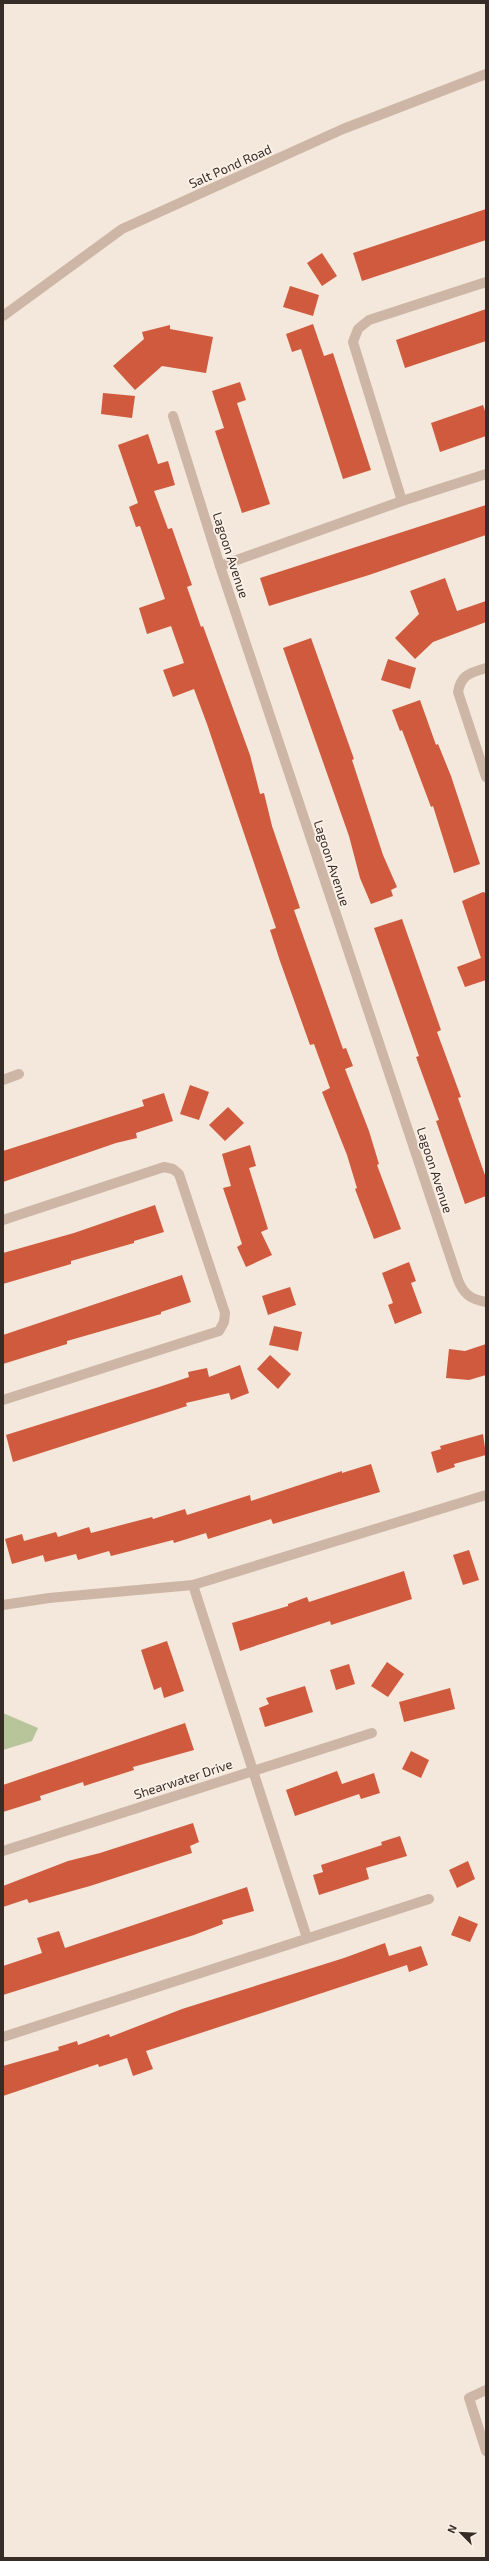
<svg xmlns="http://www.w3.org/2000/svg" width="489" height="2561" font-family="'Exo 2',sans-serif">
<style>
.green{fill:#b8c499}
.building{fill:#d05a3d}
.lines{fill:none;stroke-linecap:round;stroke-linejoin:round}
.minor{stroke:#cdb6a5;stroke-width:10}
.tertiary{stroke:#cdb6a5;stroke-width:10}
.labels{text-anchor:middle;stroke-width:3.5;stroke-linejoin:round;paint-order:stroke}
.street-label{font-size:13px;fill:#382c27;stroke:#fbf1e7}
</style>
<rect width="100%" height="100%" fill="#f4e7db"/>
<polygon class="green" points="3,1713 38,1728 32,1741 3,1750"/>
<g class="building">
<polygon points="486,209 486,240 362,281 353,253"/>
<polygon points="322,253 337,276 322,286 307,263"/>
<polygon points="290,286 319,295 313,316 283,307"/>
<polygon points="486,309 486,341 405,368 396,340"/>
<polygon points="313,324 324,356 333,353 371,470 343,479 301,349 292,352 286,334"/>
<polygon points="170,325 170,329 213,337 206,373 162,366 135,390 113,366 144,339 142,332"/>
<polygon points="240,382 246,400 237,403 270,504 242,513 215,431 224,428 212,391"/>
<polygon points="103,393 135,396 132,418 101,414"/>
<polygon points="483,405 486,414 486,436 440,452 431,423"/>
<polygon points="148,434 158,464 168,461 175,485 154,491 168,529 172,528 179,548 192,585 187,587 201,627 203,626 250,755 260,794 264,793 272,826 300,908 294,910 343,1049 346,1048 353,1066 345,1069 369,1131 379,1164 377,1165 401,1229 374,1239 355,1189 357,1188 347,1155 322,1092 330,1088 314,1044 310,1045 280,961 270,930 276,928 207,724 194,689 173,697 163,670 184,663 171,626 147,634 139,608 165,599 140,526 136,527 129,507 138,503 118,445"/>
<polygon points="486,505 486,535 369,575 269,606 260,578"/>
<polygon points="445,578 457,611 486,601 486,622 433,642 415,659 395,638 419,614 410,591"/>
<polygon points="311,638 354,759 352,760 383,855 397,887 391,890 393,896 371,904 360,878 349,836 283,648"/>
<polygon points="388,659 416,668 410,689 381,680"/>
<polygon points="420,700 436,745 438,744 451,776 480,864 454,873 433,806 431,807 402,730 400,731 392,710"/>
<polygon points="483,892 486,893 486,980 465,987 457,967 481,958 462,901"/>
<polygon points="402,919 441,1030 437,1032 461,1097 458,1098 486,1178 486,1196 465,1204 436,1121 439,1120 416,1057 419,1056 374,928"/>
<polygon points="190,1085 209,1092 199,1120 180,1114"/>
<polygon points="164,1093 173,1121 136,1133 137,1138 116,1143 3,1182 3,1151 144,1106 142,1100"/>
<polygon points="228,1107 244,1123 225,1141 209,1125"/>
<polygon points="250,1145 256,1166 249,1168 268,1229 261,1232 272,1255 246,1267 237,1247 242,1244 223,1188 231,1186 222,1154"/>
<polygon points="155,1205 164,1232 134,1241 134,1243 71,1261 71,1264 3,1284 3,1253 74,1233"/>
<polygon points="409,1262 416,1281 411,1283 422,1313 395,1324 388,1305 393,1303 382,1273"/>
<polygon points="182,1275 191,1302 161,1312 161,1314 67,1341 67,1344 3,1364 3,1335"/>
<polygon points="290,1287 296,1305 268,1315 262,1296"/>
<polygon points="274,1326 302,1332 298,1351 269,1345"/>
<polygon points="486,1344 486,1375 469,1380 446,1378 449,1349 465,1351"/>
<polygon points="270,1355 291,1374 278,1389 257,1369"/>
<polygon points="240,1365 249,1393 231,1400 229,1393 186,1403 187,1406 13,1462 6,1435 159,1387 189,1377 188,1372 207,1368 209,1377"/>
<polygon points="483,1434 486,1455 454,1464 455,1467 437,1473 431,1452 441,1449 440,1446"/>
<polygon points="371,1464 380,1492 273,1524 271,1519 208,1539 206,1533 174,1543 173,1540 111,1556 109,1551 78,1560 76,1554 45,1562 43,1555 12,1564 5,1539 22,1534 24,1541 56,1532 58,1537 89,1527 91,1533 152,1517 153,1519 185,1509 187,1515 250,1495 251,1501 342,1471 342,1473"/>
<polygon points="469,1550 479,1580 463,1585 453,1555"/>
<polygon points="404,1571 412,1599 331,1625 330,1621 240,1651 232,1623 288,1606 288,1604 307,1597 309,1602"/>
<polygon points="167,1641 184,1691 164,1698 161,1687 154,1690 141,1650"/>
<polygon points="387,1662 404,1674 388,1697 371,1686"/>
<polygon points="349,1664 355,1684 336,1690 330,1670"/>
<polygon points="305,1686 313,1712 265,1727 259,1708 269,1704 266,1698"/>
<polygon points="450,1688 455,1709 404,1722 399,1702"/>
<polygon points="185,1723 194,1750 133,1767 134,1770 84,1786 83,1782 40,1796 41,1800 3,1812 3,1785"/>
<polygon points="411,1751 429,1760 421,1778 402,1769"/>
<polygon points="337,1771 342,1784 374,1773 380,1793 361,1799 359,1794 295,1816 286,1790"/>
<polygon points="193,1823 199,1842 190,1846 192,1853 90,1886 29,1903 27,1899 3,1907 3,1886 68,1861 100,1853"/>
<polygon points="400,1836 407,1856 366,1868 369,1879 319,1895 313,1875 323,1872 321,1865 382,1845 381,1842"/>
<polygon points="468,1861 475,1879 457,1888 449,1870"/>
<polygon points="247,1887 254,1911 222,1920 223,1924 194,1935 3,1995 3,1966 42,1953 37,1938 59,1931 65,1948"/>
<polygon points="459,1916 478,1924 470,1942 451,1935"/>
<polygon points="385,1943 389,1956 421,1946 428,1965 409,1972 407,1965 146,2051 153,2069 133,2076 127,2058 99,2067 98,2064 3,2096 3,2066 59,2050 58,2047 77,2041 78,2045 109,2034 110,2037 182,2009 344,1958"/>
</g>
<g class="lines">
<g class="minor">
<path d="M173 416 220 566 458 1280C464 1295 471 1299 486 1302"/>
<polyline points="402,501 353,342 358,329 369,320 486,282"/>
<polyline points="220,566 402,501 486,474"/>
<path d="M486 668C471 673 461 674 458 692L486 777"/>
<polyline points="3,1080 19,1074"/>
<polyline points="3,1220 164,1167 173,1169 179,1174 225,1313 224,1322 219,1331 3,1400"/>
<polyline points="193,1585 307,1938"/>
<polyline points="3,1605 49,1598 193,1585 486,1495"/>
<polyline points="3,1851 372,1733"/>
<polyline points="3,2037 429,1899"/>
<polyline points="486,2390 469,2398 486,2451"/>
</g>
<polyline class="tertiary" points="3,316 122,229 343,129 486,74"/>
</g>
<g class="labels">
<g class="street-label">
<text transform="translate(230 166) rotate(-24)" y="5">Salt Pond Road</text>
<text transform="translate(231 555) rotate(72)" y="5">Lagoon Avenue</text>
<text transform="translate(332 863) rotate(72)" y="5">Lagoon Avenue</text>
<text transform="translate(435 1170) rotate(72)" y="5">Lagoon Avenue</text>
<text transform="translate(183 1779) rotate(-18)" y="5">Shearwater Drive</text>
</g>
</g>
<rect width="489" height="2561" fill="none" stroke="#382c27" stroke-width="8"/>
<g transform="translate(461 2533) rotate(294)" stroke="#fbf1e7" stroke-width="3" paint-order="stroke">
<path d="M0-3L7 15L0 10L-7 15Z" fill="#382c27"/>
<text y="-6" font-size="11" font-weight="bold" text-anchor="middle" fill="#382c27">N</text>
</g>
</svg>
